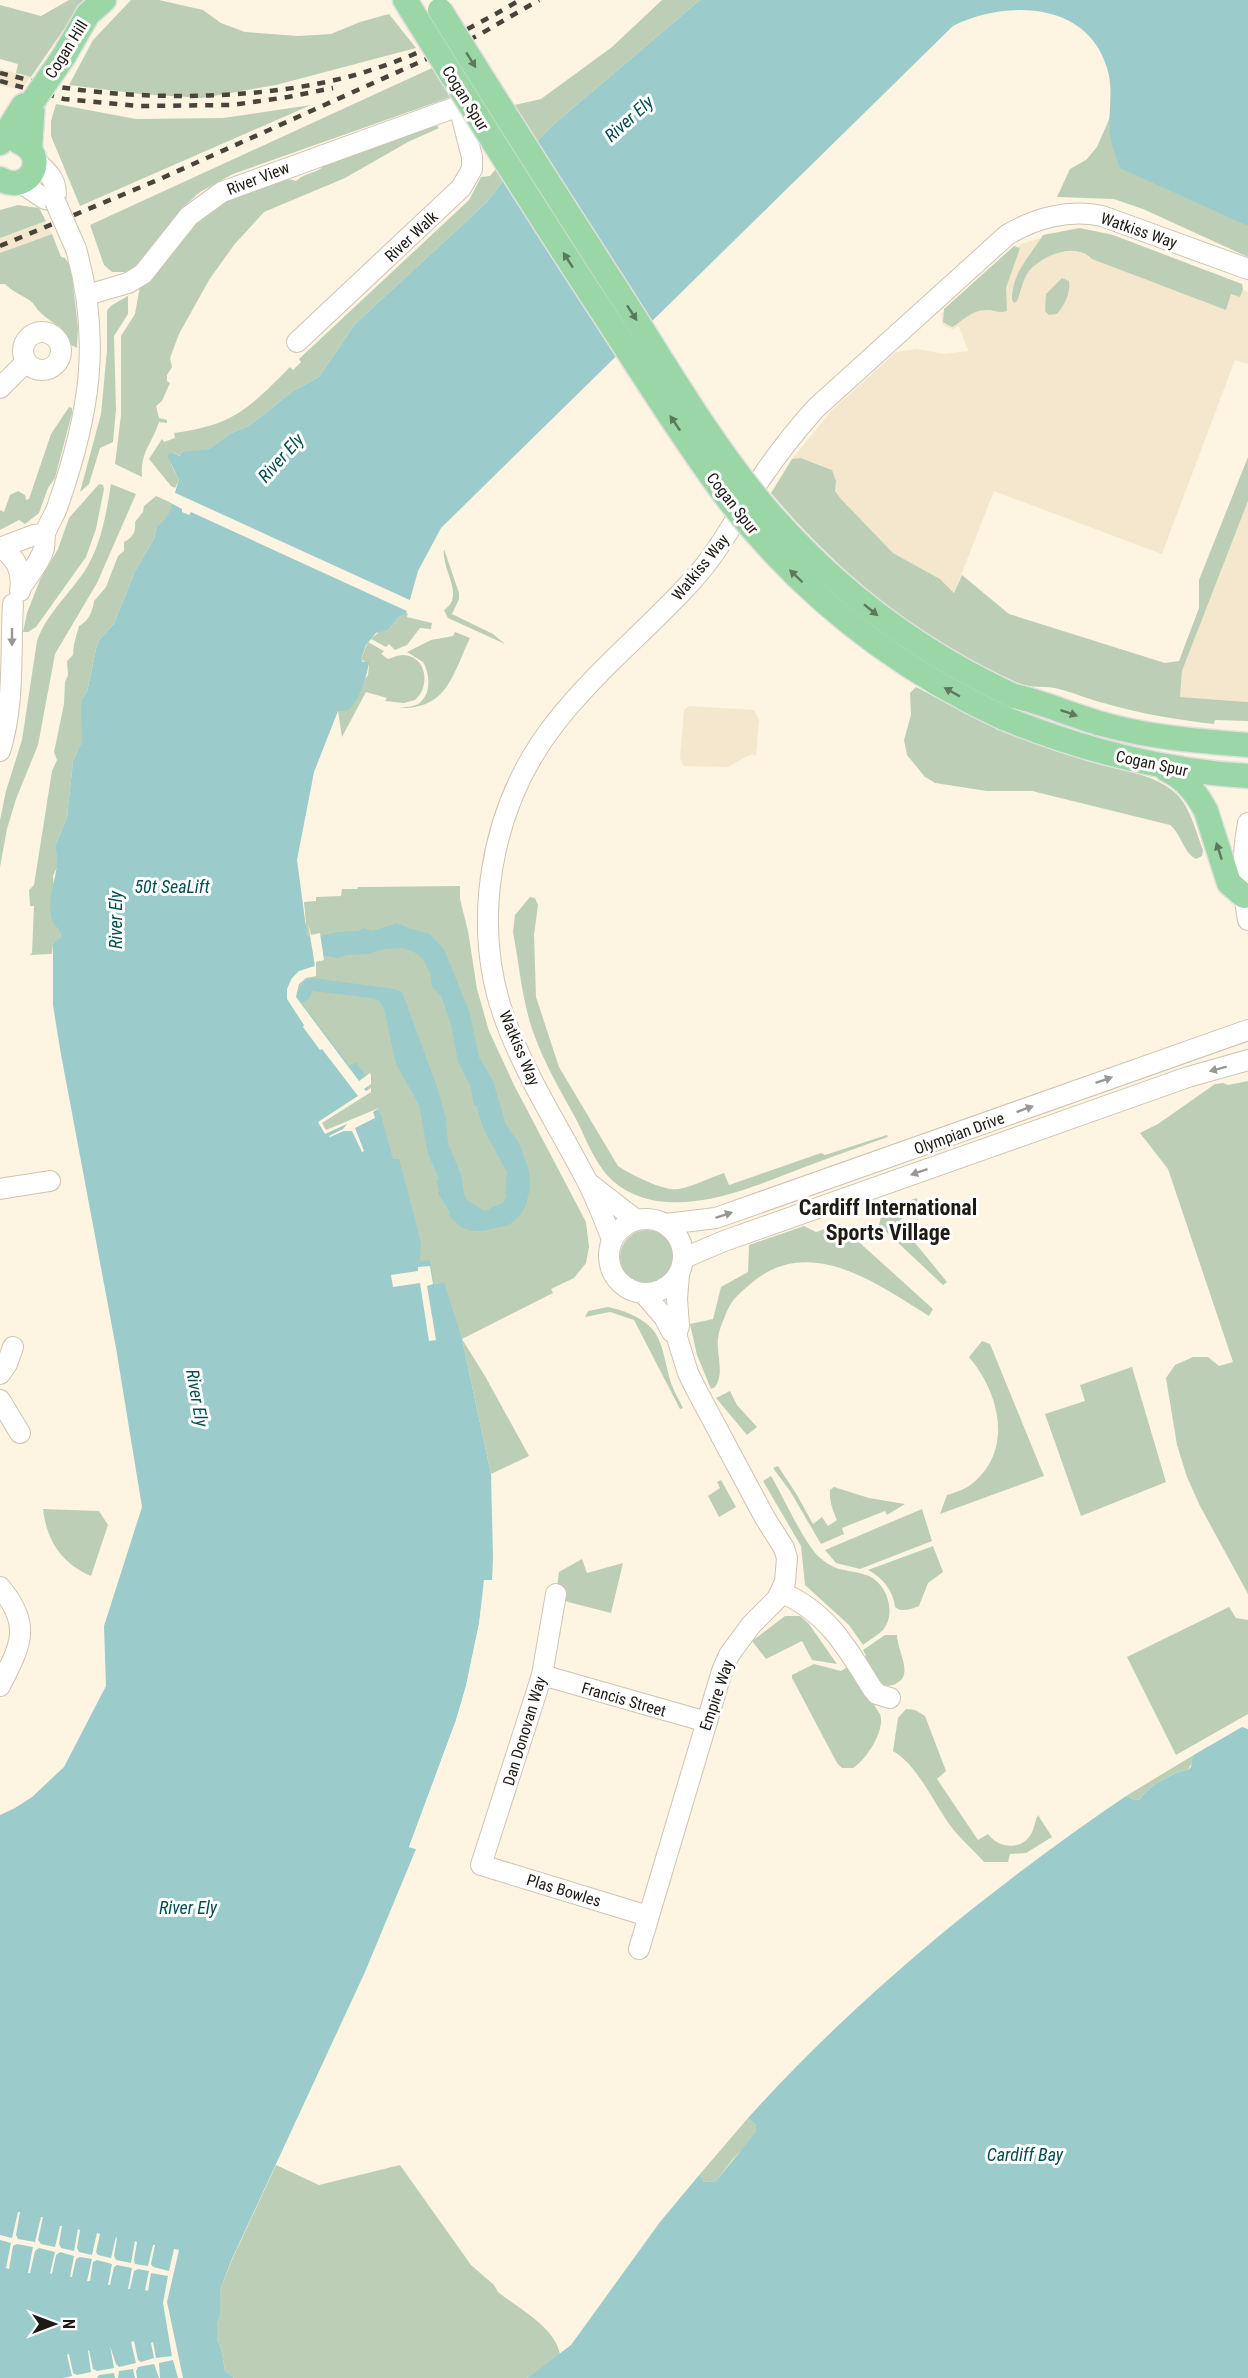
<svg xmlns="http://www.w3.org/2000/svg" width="1248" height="2378" font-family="'Roboto Condensed',sans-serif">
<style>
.built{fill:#f5e7ce}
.green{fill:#bccfb6}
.water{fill:#9bcccb;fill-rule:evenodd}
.pier{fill:#fef4e2}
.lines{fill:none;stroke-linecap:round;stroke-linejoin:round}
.minor-casing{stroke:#cec4b3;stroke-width:22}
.major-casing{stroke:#e0dfde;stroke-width:27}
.minor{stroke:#fff;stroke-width:20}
.major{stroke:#9bd7a6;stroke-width:24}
.rail{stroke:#48433b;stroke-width:4.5;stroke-dasharray:8 8;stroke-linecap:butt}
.minor-bridge-casing{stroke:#cec4b3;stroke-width:22;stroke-linecap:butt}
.major-bridge-casing{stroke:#e0dfde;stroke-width:27;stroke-linecap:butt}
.minor-bridge{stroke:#fff;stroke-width:20}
.major-bridge{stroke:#9bd7a6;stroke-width:24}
.oneway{fill:#5c785d}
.oneway2{fill:#9a9895}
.labels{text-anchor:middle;stroke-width:6;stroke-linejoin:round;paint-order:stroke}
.street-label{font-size:16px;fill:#1e1a14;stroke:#fff}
.water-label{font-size:18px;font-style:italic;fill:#044f4f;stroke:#fff}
.district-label{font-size:22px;font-weight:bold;fill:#1e1a14;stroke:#fff}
</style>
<rect width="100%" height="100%" fill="#fef4e2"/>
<g class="built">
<polygon points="0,69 31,77 21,90 0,85"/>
<polygon points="46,221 52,234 0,253 0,238"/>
<polygon points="1076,228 1106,233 1248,292 1248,364 1235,360 1162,554 994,491 954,593 940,579 893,553 841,499 835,491 836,481 821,465 801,458 792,459 832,410 896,352 917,349 944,354 968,351 959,326 953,329 946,327 942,324 941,314 1021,244"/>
<polygon points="1248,501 1248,702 1180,697 1182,671"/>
<polygon points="689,706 754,710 759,720 756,756 751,754 728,767 684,766 680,759 684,710"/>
</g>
<g class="green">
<polygon points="69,0 84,0 31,77 16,73 18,64 0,59 0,5 41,16"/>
<polygon points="131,0 159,0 203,10 221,23 245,32 298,36 331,34 360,22 389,14 416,48 276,85 202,98 140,94 69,85 93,40"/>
<path d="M662 0H700L553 125 519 160 487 202 355 324 319 377 293 391 249 426 231 433 209 449 181 456 171 452V464L179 480 175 488 171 486 149 459 162 439 164 442 175 438 174 433C234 425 248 409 290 367L293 370 301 362 299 359 469 200 481 177 490 176 512 149 489 111 541 99 612 47Z"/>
<polygon points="432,68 451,97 233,174 200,192 182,208 138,264 126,272 112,272 104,265 90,225"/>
<polygon points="56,104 136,119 223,118 311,105 80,206 51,136 51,121"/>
<polygon points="1110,117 1111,141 1248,226 1248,257 1143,209 1114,199 1057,197 1070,169 1086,160 1097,147"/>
<path d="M435 124 439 128 408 142 345 178 264 212 234 245 209 280 179 334 170 358 172 367 167 375V381L170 383 162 401 156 406 159 418 167 420V423L159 422C152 444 140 452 142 477L115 464 121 415V336L135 314 140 286 148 282C175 248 199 209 241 194 248 192 253 189 259 190 271 181 281 176 296 181 308 171 318 174 328 162Z"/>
<polygon points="18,205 39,208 46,221 0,238 0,210"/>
<path d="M1080 228 1113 235 1242 284 1243 289 1240 297 1231 294 1226 310 1092 259C1076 242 1044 254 1029 271 1023 278 1021 292 1017 301L1014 303 1012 300C1012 272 1029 258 1043 235Z"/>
<path d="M52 234 61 257 65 258 71 267 78 328 77 348 71 345C67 328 50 323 39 311 35 307 34 303 29 300 20 294 13 292 5 284H0V253Z"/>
<path d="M1014 246 1020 248 1006 288 1007 311C999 314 995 310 988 310 972 309 964 320 952 327L943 322 944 309Z"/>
<path d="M1062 278 1069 281C1071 292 1064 306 1057 314L1049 315 1045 311 1046 294Z"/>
<polygon points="128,296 128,314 114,336 116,409 113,442 100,448 89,484 80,492 101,414 107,350 107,310 112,305"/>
<polygon points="69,407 72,408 72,413 55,478 48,488 39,513 25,524 19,520 0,530 0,510 4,512 10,495 18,491 25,495 26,500 29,499 51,434"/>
<path d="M1248 457V501L1182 671 1180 697 1248 702V721L1215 720 1214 724C1178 720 1142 714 1107 704 1090 700 1075 693 1059 689 1046 685 1031 689 1018 683 920 641 839 573 771 493L792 459 801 458 832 470 836 481 835 491 841 499 893 553 940 579 954 593 962 575 1009 614 1165 663 1179 661 1199 608V580Z"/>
<polygon points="99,484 103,485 104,489 96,529 86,557 36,627 28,632 23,632 27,613 40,580 58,549 69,518"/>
<path d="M111 484 136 494 97 583 55 654 38 745 16 799 7 829 0 867V820L6 791 22 740 37 641C46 615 69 594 84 572 101 546 106 515 111 484Z"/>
<path d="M156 496 172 503C173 514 166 521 157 526L154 539 135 571 114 624 99 640 96 649 87 692 82 698V741L73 761 67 818 55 846 59 857 58 865 53 876 54 888 51 898 55 924 60 929 61 938 53 944 52 954 30 955 32 953 34 906H30L29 890 34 885 52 771 57 760 54 752 64 704 65 682 68 675 67 661 73 655 74 644 79 626C89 621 93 610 94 601L106 587 118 556 124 551V542C133 537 136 532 135 522L143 512 144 506Z"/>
<path d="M444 549 459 593V599L452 614 493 634 505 644 448 618 444 610C466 596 441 570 444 549Z"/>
<polygon points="408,613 407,617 432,623 431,629 420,628 407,645 395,650 389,644 386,647 371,639 380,631 388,630 399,617"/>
<path d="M455 632 470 638C452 676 447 710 398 708 404 707 413 707 418 704 432 695 430 674 423 662L407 652 431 640 453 636Z"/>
<path d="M368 642 384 651 381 654 388 659C392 658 398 655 402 655 427 655 431 687 415 700L404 703 385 701 387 698 366 692 342 737 338 711 342 710 368 675 369 665 361 659Z"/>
<path d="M916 687C969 716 1023 740 1081 759 1110 769 1147 771 1172 790 1189 802 1196 832 1203 850L1202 856 1196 859C1183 852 1182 835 1170 825L1032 791H987L935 783 925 777 907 755 904 740 911 715 910 693Z"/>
<polygon points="460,886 460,899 468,931 477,989 489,1031 514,1085 586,1222 589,1247 586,1263 574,1278 551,1289 553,1293 462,1339 485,1376 529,1456 491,1474 462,1339 296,1197 215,1043 306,923 304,902 316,901 316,897 341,896 342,889 357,889 358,887"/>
<path d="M530 897 535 898 538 905 534 935 536 997 559 1067 618 1166C630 1174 665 1192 679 1189 694 1186 709 1178 724 1173L729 1185 821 1153 825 1155 887 1135 888 1137C859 1147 831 1157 802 1168 748 1189 665 1226 613 1181 596 1166 586 1139 576 1119 560 1090 543 1061 532 1029 522 999 519 963 513 932L515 915Z"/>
<polygon points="1248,1081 1248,1594 1200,1506 1187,1477 1177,1445 1166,1378 1175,1365 1193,1357 1208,1357 1219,1366 1233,1362 1168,1169 1140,1133 1158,1124 1215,1084 1223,1083 1228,1085"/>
<polygon points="917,1198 918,1203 898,1222 947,1282 943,1285 879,1225 883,1209"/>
<path d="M839 1224 933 1309 929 1316C878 1284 811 1235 754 1281 741 1292 731 1299 725 1316 722 1323 719 1330 718 1338 716 1353 725 1374 715 1387L711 1389 697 1355 690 1324 713 1319 721 1287 748 1272 749 1245 804 1226 816 1232Z"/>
<circle cx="647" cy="1257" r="27"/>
<path d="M608 1307C624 1310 647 1319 656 1334 664 1348 666 1367 671 1383 674 1391 679 1400 683 1408L680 1409 634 1320 610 1312 585 1317 588 1311Z"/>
<path d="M982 1341 990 1344 1044 1476 940 1514 947 1495C954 1493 963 1490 969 1486 1014 1453 1001 1395 969 1357Z"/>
<polygon points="1132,1367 1166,1482 1081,1516 1045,1414 1085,1401 1080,1385"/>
<polygon points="730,1391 737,1405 757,1427 747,1435 716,1398"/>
<path d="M778 1466 797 1495 813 1524 822 1517 828 1526 837 1520C833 1511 829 1501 830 1490L834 1487 869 1498 905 1504 887 1515 885 1511 842 1528 844 1534 821 1544 790 1491 773 1468Z"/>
<path d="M771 1476C783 1496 803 1541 818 1556 837 1574 848 1568 869 1576 888 1585 897 1615 882 1631 877 1636 869 1640 863 1645L849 1625 805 1585 801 1546 763 1481Z"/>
<polygon points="721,1480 736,1507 719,1517 708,1496 720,1488 717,1482"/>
<path d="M43 1509 99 1511 108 1525 91 1576C61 1563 47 1541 43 1509Z"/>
<polygon points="922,1509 932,1541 860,1569 836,1563 825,1550"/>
<path d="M933 1546 943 1572 928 1583 919 1606C911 1609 902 1613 895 1607 893 1590 883 1578 868 1570Z"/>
<polygon points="582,1559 587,1573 623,1563 611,1613 568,1602 556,1594 559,1572"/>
<polygon points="1229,1607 1236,1618 1248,1620 1248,1714 1176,1755 1127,1657"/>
<polygon points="785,1616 800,1616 809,1624 837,1664 812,1660 802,1641 766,1659 752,1641"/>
<path d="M885 1635H897C897 1650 914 1675 897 1683 891 1687 885 1686 878 1684L862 1658 866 1656 863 1650Z"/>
<path d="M814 1664 841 1671 849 1666 880 1714C886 1730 866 1760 853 1768H842L837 1763 792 1678V1675Z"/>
<path d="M906 1709 915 1710 925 1716 946 1771 937 1779 978 1840 988 1834C997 1847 1019 1851 1029 1837 1035 1830 1034 1822 1038 1815L1052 1837 1026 1853 1010 1854 1008 1862H984C973 1849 959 1838 949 1824 933 1801 917 1765 893 1751L898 1718Z"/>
<path d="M1197 1753 1188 1770C1177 1770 1144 1788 1141 1799L1135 1800 1126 1796Z"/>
<polygon points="748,2118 756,2125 756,2132 752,2139 733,2159 716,2181 704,2182 700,2174"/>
<path d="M276 2165 319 2185 400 2165 471 2265 494 2285 498 2292C520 2310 554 2326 560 2354L527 2378H234L225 2371 221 2348 217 2339V2325L220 2316V2290L231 2262Z"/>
</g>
<g class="water">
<path d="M700 0H1248V226L1120 168C1117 159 1113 150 1111 141 1106 117 1115 92 1107 68 1087 0 1004 0 953 26L441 528 418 571 406 614 399 617 388 630 376 633 366 645 361 659 363 662H369C368 672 358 707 347 710 344 711 341 711 338 711L314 772 297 860 307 935 311 938 338 932 358 931 363 928 373 931 397 923 408 928 430 934 444 949 469 1011 479 1057 493 1081 506 1125 519 1143 529 1171 530 1188 526 1205 520 1216 509 1225 482 1231H471L461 1227 448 1215 450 1213 438 1193 439 1190 436 1180 439 1179 428 1154 419 1105 396 1064 384 1009 379 1001 371 998 312 991 309 999 301 1003 299 1000 350 1066 356 1062 364 1074 368 1075V1090L318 1123 325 1134 377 1110 381 1115 393 1159H399L421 1242 420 1261 430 1260 434 1285 444 1282 462 1339 491 1474 493 1558 492 1580H485L479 1624 466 1686 456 1720 409 1847 416 1849 365 1972 231 2261 220 2290V2316L217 2325V2339L221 2348 225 2371 234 2378H0V1815L15 1808 32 1797 64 1767 106 1686 104 1626 142 1507 116 1348 60 1049 53 1005V944L61 937C60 927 52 925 51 916 46 892 63 869 55 846L67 818 73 761 82 741 81 711 82 698 87 692 96 649 99 640 114 624 135 571 154 539 157 526C174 516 172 497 179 480L167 455 171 452 180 456 183 452 209 449 231 433 249 426 293 391 319 377 355 324 487 202 519 160 553 125ZM403 948 414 952 423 959 431 976 432 987 441 996 451 1024 458 1062 471 1088 474 1106 476 1105 484 1130 507 1172 505 1194 507 1195 504 1202 485 1211 467 1200 464 1194 461 1175 448 1143 446 1118 435 1081 402 992 395 989 313 978 304 981 297 993 302 981 313 976 314 959 327 956 338 958 347 955 368 954 385 949Z"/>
<path d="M1242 1727 1248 1729V2378H527L571 2345 660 2222 700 2174 704 2182 716 2181 756 2132V2125L748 2118C860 1994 988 1890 1126 1796L1135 1800 1141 1799C1144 1788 1177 1770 1188 1770L1191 1767 1192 1758 1197 1753Z"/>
</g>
<g class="pier">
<polygon points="171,491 412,601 409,612 191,512 189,515 182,512 182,509 169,502"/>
<polygon points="308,923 311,935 320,933 324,960 316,962 316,976 306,978 299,984 296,997 359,1081 370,1073 371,1075 371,1084 364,1089 366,1091 371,1088 371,1092 322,1123 326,1130 379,1108 373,1112 375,1118 355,1128 364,1151 362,1152 352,1131 344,1131 330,1137 329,1136 343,1129 347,1124 325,1134 318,1122 358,1096 322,1049 320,1050 303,1027 304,1025 287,999 287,989 292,978 299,971 315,966"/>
<polygon points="430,1266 433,1284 427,1286 436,1340 429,1341 420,1283 393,1287 391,1275 418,1271 418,1267"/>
<polygon points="484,1580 492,1580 491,1583 487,1583 482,1625 469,1687 459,1722 413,1845 417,1847 416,1849 409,1847 456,1721 466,1686 479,1624"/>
<polygon points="18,2212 20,2212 16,2235 18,2239 35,2242 41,2217 43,2217 38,2240 41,2244 55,2247 60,2226 62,2226 59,2244 61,2248 74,2251 78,2229 80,2230 77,2248 79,2252 92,2255 97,2233 100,2234 96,2252 98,2255 111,2258 116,2237 117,2238 114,2256 116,2260 131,2263 135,2241 137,2242 134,2260 135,2264 148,2266 153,2245 155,2245 151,2264 153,2267 169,2271 174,2249 179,2250 167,2302 183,2378 178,2378 173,2360 159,2363 160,2378 159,2378 154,2364 138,2367 136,2371 137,2378 135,2378 133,2369 119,2371 118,2378 115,2378 114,2373 99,2375 97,2378 63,2378 72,2376 67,2355 69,2354 73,2373 77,2375 91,2372 88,2351 89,2350 93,2369 97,2371 114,2368 110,2346 116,2364 119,2367 136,2363 131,2342 134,2341 138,2360 141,2362 154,2358 151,2343 153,2342 156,2358 172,2356 163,2303 168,2276 151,2273 148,2291 145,2290 149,2271 138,2269 134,2271 130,2289 128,2289 132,2268 117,2265 114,2267 110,2285 108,2285 112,2264 97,2260 93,2262 90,2281 87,2281 92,2259 80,2257 76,2259 72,2277 70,2277 74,2256 60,2252 56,2255 52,2274 50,2273 55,2252 39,2248 35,2251 30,2273 28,2273 33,2247 17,2244 13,2246 9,2269 6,2268 11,2243 0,2240 0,2235 12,2238"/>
</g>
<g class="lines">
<g class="minor-casing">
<g id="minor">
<path d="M21 183 45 199 55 201C59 182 49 172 35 161"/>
<polyline points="87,295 128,283 143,274 189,216 222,192 459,106 472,157 472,169 461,188 297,342"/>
<circle cx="42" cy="351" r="19"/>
<polyline points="0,388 26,362"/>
<path d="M0 548C17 557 23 572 20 591"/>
<polyline points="0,548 34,535 45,534"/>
<path d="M21 587C28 576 41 561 44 548 45 543 44 538 45 534 48 524 55 515 58 505 89 416 102 341 76 249"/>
<path d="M0 751C15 703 10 653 13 604"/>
<path d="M1248 823C1242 855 1242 888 1248 920"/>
<polyline points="591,1185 636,1220"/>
<polyline points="0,1189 50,1181"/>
<circle cx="646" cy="1256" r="37"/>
<polyline points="666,1224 716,1218 1248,1030"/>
<path d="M612 1239C604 1220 597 1200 587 1181 561 1131 530 1083 509 1030 468 929 489 807 556 722 596 671 647 630 691 582 719 552 737 516 759 481 776 456 795 431 816 408L1007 235C1035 218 1069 209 1102 216L1248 269"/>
<polyline points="684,1258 724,1241 1188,1077 1248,1060"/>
<polyline points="676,1334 679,1326 677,1299 679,1274"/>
<polyline points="0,1374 7,1364 13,1347"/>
<polyline points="0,1400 20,1433"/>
<path d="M0 1587C33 1626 20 1646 0 1686"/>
<path d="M781 1592C828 1613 846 1646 872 1688L877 1694 890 1698"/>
<polyline points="556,1594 542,1675 481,1865 648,1916"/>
<polyline points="542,1675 707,1722"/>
<polyline points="639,1949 722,1671 729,1655 751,1625 777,1599 785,1582 787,1558 784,1548 765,1518 697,1391 688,1373 676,1334 672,1332 664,1317 644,1294"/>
</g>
</g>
<g class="major-casing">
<g id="major">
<polyline points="405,0 420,24"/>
<polyline points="64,56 88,14 104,0"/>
<polyline points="0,143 23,106 33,101 30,149"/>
<path d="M0 179C30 196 50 155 19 142"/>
<path d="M1014 696C1046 703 1075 717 1106 725 1153 738 1200 741 1248 745"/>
<path d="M1004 718C1083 750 1163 771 1248 776"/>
<path d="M1167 770C1185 778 1197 794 1206 811L1229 883 1244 896"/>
</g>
</g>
<use href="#minor" class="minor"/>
<use href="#major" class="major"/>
<g class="rail">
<path d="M0 73C22 78 44 85 66 88 154 101 269 99 355 75 414 58 467 31 520 0"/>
<polyline points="0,81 64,99 139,106 232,105 288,97 333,88"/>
<polyline points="0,246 160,179 422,61 477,36 539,0"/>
</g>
<g class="minor-bridge-casing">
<polyline id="minor-bridge" points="55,201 76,249"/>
</g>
<g class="major-bridge-casing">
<g id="major-bridge">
<path d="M440 10C499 106 560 201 621 296 664 363 705 434 756 497 826 582 914 650 1014 696"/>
<path d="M420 24C482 124 544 223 609 322 647 380 683 439 725 495 799 592 894 667 1004 718"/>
<polyline points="33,101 64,56"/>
</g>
</g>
<use href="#minor-bridge" class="minor-bridge"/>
<use href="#major-bridge" class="major-bridge"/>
</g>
<defs><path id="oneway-solid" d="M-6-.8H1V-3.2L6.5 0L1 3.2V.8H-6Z" transform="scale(1.5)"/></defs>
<g class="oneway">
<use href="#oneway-solid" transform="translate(471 60) rotate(58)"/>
<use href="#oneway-solid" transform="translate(568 260) rotate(-123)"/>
<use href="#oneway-solid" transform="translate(632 313) rotate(57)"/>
<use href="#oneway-solid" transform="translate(675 423) rotate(-124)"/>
<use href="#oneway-solid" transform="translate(796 576) rotate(-136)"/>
<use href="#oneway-solid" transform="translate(871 610) rotate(39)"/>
<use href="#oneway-solid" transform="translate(952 692) rotate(-151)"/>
<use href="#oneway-solid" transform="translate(1069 713) rotate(19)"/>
<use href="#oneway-solid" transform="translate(1219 851) rotate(-108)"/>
</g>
<g class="oneway2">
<use href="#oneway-solid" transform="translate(12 637) rotate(90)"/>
<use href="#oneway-solid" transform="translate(1218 1069) rotate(165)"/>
<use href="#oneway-solid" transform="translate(1104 1080) rotate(-19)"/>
<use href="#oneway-solid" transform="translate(1025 1109) rotate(-20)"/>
<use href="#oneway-solid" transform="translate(919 1172) rotate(161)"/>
<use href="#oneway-solid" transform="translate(724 1215) rotate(-18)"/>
</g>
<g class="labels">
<g class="street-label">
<text transform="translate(66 49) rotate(-58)" y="6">Cogan Hill</text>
<text transform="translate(466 98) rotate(58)" y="6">Cogan Spur</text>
<text transform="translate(258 178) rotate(-21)" y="6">River View</text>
<text transform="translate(1139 230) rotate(19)" y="6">Watkiss Way</text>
<text transform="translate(411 236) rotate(-43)" y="6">River Walk</text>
<text transform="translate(733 503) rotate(52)" y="6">Cogan Spur</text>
<text transform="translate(700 567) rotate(-51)" y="6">Watkiss Way</text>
<text transform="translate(1152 763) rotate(12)" y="6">Cogan Spur</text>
<text transform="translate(520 1048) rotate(67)" y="6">Watkiss Way</text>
<text transform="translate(959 1133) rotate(-20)" y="6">Olympian Drive</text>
<text transform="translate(716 1695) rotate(-71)" y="6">Empire Way</text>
<text transform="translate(624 1699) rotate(16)" y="6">Francis Street</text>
<text transform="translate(524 1731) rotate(-73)" y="6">Dan Donovan Way</text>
<text transform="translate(564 1890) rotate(17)" y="6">Plas Bowles</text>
</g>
<g class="water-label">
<text transform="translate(629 119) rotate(-42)" y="6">River Ely</text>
<text transform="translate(281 458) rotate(-48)" y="6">River Ely</text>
<text x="172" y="893">50t SeaLift</text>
<text transform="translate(116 920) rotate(-90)" y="6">River Ely</text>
<text transform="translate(197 1398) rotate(80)" y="6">River Ely</text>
<text x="188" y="1914">River Ely</text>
<text x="1025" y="2161">Cardiff Bay</text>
</g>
<g class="district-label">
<text x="888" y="1215">Cardiff International<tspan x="888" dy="25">Sports Village</tspan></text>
</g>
</g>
<g transform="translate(54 2324) rotate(90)" stroke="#ffffff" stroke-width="4.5" paint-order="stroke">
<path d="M0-4.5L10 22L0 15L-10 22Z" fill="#1e1a14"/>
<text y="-9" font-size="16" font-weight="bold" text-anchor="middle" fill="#1e1a14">N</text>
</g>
</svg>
